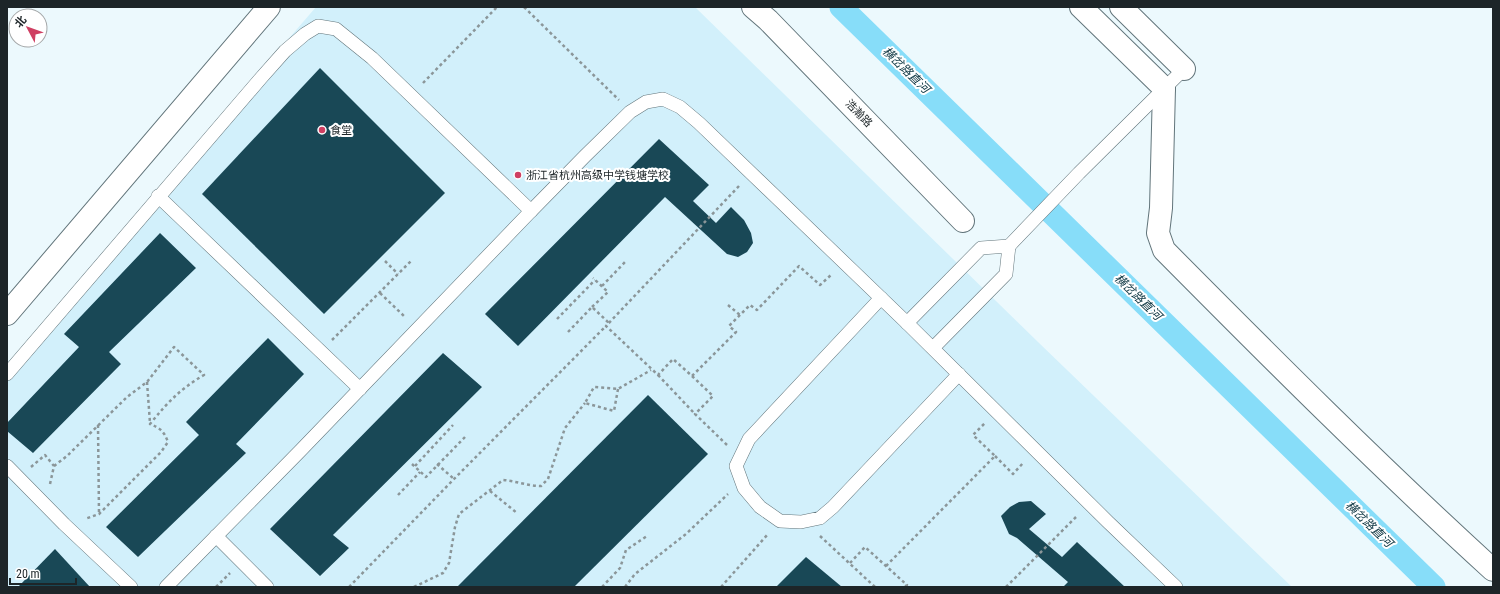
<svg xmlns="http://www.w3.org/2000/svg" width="1500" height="594" font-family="'Roboto Condensed','Noto Sans SC',sans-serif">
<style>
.built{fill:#d2f0fb}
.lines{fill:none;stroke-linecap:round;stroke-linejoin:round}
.canal{stroke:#87ddf9;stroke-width:23}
.building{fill:#194856}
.lane-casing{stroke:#62757b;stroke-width:14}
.street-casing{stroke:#62757b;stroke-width:24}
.secondary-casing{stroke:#62757b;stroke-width:24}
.path{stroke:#8b9699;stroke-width:2.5;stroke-dasharray:3 3;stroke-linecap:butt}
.lane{stroke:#fff;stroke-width:13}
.street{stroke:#fff;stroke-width:22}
.secondary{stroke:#fff;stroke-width:22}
.poi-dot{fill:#cf3f62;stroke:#fff;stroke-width:1.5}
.labels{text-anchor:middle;stroke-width:4;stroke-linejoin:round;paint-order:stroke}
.street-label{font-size:11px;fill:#1d2528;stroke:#fff}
.poi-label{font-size:11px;fill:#1d2528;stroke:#fff;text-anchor:start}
.water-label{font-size:12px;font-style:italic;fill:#113945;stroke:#fff}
</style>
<rect width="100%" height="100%" fill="#ecf9fd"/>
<polygon class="built" points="316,7 695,7 1038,342 1292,587 7,587 7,364"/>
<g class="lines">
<polyline class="canal" points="841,7 1434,587"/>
</g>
<g class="building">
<polygon points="320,68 445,193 324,314 202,194"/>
<polygon points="659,139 709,185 693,201 716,223 731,207 744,220 751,233 753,243 747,252 738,257 727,254 665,197 518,346 485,314"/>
<polygon points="160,233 196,268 109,352 121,364 33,453 7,431 7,423 79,347 64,334"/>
<polygon points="268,338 304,374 236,444 246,453 138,557 106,527 199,435 186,422"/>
<polygon points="443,353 482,387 333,535 349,548 320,576 270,529"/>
<polygon points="648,395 708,454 574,587 457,587"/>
<polygon points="1031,501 1046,514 1029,529 1062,557 1077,542 1125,587 1063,587 1068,582 1017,538 1009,534 1001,516 1010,507 1019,502"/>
<polygon points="55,549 90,587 18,587"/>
<polygon points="806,557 842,587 776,587"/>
</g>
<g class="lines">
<g class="lane-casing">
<g id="lane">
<polyline points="158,196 360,389"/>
<polyline points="1009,246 1079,173 1184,69"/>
<polyline points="881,298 749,439 736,466 744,488 760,507 780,521 801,522 820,518 833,507 959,374"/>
<polyline points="907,323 981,248 1009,246 1006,274 933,348"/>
<polyline points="7,374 261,78 285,51 305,34 318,26 336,29 372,58 531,211 585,156 630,112 646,102 663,99 680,107 699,123 907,323 1108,522 1176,587"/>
<polyline points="7,466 64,524 131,587"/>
<polyline points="216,536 267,587"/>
<polyline points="166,587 301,450 531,211"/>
</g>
</g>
<g class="street-casing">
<g id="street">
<polyline points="753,7 768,20 963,221"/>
<path d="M1164 88 1161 208 1158 233 1164 250C1272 359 1380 467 1493 570"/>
<polyline points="7,314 269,7"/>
</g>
</g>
<g class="secondary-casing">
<g id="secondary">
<polyline points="1081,7 1164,88"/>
<polyline points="1121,7 1184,69"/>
</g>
</g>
<g class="path">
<polyline points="524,7 619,100"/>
<polyline points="423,83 497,7"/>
<polyline points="739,186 606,326 658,375 673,359 692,376 736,332 729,326 750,305 757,310 799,266 820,285 831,275"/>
<polyline points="385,261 398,274"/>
<polyline points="602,286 626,261"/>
<polyline points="380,293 405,317"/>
<polyline points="728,305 740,315"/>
<polyline points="592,307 608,292 593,278"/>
<polyline points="557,319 595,280"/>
<polyline points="568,332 592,307 609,323"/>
<polyline points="332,340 412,260"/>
<polyline points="658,375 695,414"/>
<polyline points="692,376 713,396 695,414 727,445"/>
<polyline points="147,382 150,423"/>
<polyline points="618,389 614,411 585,403 594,387 618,389 651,370"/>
<polyline points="98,425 99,514"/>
<polyline points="995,456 1013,474 1024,462"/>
<polyline points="412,464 426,477 465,437"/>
<polyline points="437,464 454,479"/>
<path d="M54 466 67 456 127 397 147 382 174 347 204 375C180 389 167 403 150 424 160 428 164 431 168 442L161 452 99 514 85 519"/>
<polyline points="415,466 453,425"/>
<polyline points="31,467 45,455 54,466 50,484"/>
<polyline points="490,491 517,513"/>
<polyline points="398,495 420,472"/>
<polyline points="820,536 875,587"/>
<polyline points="850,563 865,547 907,585 905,587"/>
<polyline points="886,566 995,456 973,435 985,423"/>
<polyline points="216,587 230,573"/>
<polyline points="349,587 454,479 606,326"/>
<path d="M414 587 443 573 449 563 455 527 459 514 503 480C516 481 528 486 541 486L548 479 565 428 585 403"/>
<polyline points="602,587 620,568 626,550 647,536"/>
<polyline points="625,587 635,574 686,534 728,494"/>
<polyline points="721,587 768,534"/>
<polyline points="1006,587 1078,515"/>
</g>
<use href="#lane" class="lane"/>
<use href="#street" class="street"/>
<use href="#secondary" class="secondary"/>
</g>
<g class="poi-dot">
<circle cx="322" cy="130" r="4"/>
<circle cx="518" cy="175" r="4"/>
</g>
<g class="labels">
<g class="street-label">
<text transform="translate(859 113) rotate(46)" y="4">浩瀚路</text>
</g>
<g class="poi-label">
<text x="330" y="134">食堂</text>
<text x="526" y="179">浙江省杭州高级中学钱塘学校</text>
</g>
<g class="water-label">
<text transform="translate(906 70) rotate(44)" y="4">横岔路直河</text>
<text transform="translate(1138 297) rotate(44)" y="4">横岔路直河</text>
<text transform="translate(1369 524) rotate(44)" y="4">横岔路直河</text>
</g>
</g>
<rect width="1500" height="594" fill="none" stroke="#1d2528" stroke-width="16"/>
<g transform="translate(28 28) rotate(311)"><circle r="19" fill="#ffffff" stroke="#a5a8a9"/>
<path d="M0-3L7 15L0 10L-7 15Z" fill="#cf3f62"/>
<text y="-6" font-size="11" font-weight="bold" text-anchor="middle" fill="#1d2528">北</text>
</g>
<path d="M10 578v6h66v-6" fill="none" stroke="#1d2528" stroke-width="2"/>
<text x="16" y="578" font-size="12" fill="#1d2528" stroke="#ffffff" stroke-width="3" paint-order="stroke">20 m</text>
</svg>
